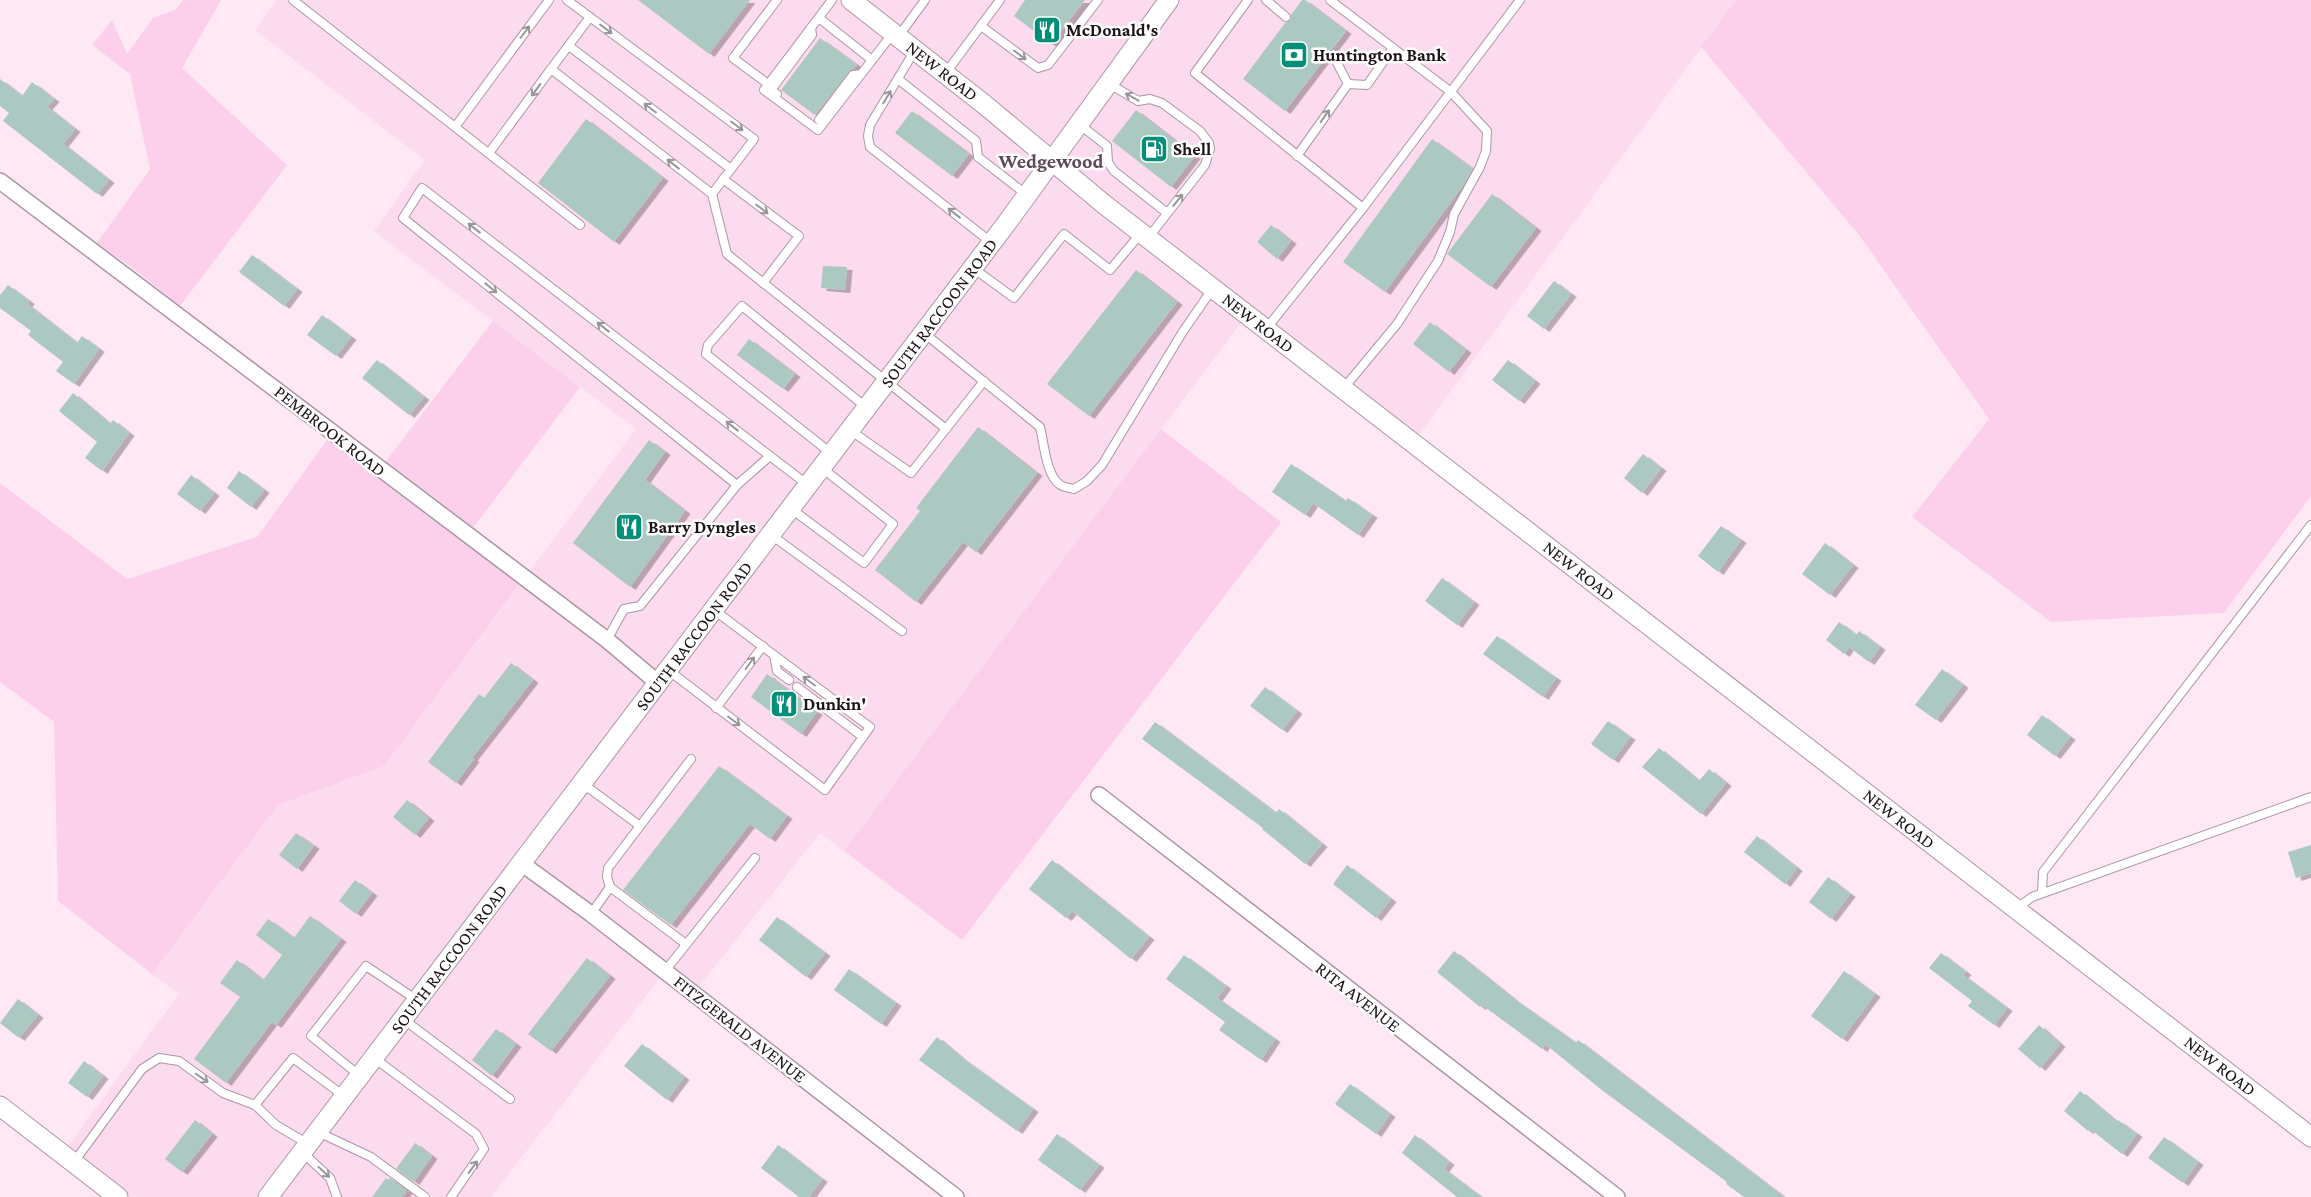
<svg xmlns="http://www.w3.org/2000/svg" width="2311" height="1197" font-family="'Crimson Pro',serif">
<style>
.built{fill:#fcdbef}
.green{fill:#fcd0eb}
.building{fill:#abc9c0;filter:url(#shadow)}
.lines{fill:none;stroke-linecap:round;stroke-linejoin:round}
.service-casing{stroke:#ad95a4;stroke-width:10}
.minor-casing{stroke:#ad95a4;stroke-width:18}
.tertiary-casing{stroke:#ad95a4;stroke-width:21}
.service{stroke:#fff;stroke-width:8}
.minor{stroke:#fff;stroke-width:15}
.tertiary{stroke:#fff;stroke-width:19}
.oneway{stroke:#999598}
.labels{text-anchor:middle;stroke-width:5;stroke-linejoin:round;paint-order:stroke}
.poi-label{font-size:18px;font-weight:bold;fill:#1d1419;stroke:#fff;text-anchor:start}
.street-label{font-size:18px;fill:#1d1419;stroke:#fff}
.quarter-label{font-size:20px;font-weight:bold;fill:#5f4a57;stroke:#fff}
</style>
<defs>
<filter id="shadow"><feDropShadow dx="5.5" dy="3" stdDeviation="0" flood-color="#0004"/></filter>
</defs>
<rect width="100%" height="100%" fill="#fde8f4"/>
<polygon class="built" points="277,0 1736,0 1413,443 1247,315 844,851 820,833 694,993 665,971 491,1197 118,1197 62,1154 179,994 152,974 278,805 384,766 636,429 374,231 425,160 255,30"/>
<g class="green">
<polygon points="183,0 221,0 182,68 287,165 180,306 129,265 96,244 150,169 130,74 92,45 112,20 127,54 153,18 175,10"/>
<polygon points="1736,0 2311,0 2311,496 2224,613 2051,622 1912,517 1989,419 1859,235 1701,47"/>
<polygon points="493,321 580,387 467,536 524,578 384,766 278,805 152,974 58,901 54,722 0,682 0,483 127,579 257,537 332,433 380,469"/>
<polygon points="1161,429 1281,522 962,940 844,851"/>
</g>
<g class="building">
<polygon points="638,0 750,0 709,54"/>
<polygon points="1025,0 1085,0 1051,44 1014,16"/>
<polygon points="1302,0 1305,0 1346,31 1285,111 1243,79 1285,23 1291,20 1291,15"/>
<polygon points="820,38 857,65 849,72 815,115 781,90"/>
<polygon points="0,79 22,96 32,82 54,99 47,107 75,129 63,144 109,180 97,194 3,121 9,113 0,106"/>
<polygon points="1136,110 1195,156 1171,187 1112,141"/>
<polygon points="912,111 969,154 952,176 895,133"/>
<polygon points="586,119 663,178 614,242 538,183"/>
<polygon points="1432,139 1473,169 1465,183 1385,292 1343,262"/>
<polygon points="1492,194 1536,228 1491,287 1447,254"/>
<polygon points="1271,225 1291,241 1277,259 1257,242"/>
<polygon points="252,255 297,289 284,306 239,272"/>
<polygon points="823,266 847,267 845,290 821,288"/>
<polygon points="1136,270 1177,302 1089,416 1047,384"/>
<polygon points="1554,281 1571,294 1544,329 1527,316"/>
<polygon points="8,285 29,301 27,304 77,343 82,336 99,349 74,384 56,371 63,362 28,335 31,331 0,308 0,295"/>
<polygon points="322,315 351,337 336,356 307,335"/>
<polygon points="1430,322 1466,350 1449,372 1413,344"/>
<polygon points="749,339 795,374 783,389 737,355"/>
<polygon points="377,360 424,397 409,415 362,378"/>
<polygon points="1508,360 1535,381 1519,401 1492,380"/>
<polygon points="73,393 110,424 113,420 129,433 102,471 85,458 97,442 59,411"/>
<polygon points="978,427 1037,473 976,552 963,542 916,602 875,570 920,511 916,508"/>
<polygon points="649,440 665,452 645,480 685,511 630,587 573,543"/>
<polygon points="1643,454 1661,468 1642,493 1624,478"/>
<polygon points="1291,464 1346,501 1348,498 1372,515 1358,535 1313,503 1305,515 1272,492"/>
<polygon points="239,471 264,490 251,507 227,488"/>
<polygon points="191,475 214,493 200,511 177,494"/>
<polygon points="1721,526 1741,540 1718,572 1698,556"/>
<polygon points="1825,543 1853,565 1830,595 1802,574"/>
<polygon points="1442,578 1474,602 1457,625 1425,601"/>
<polygon points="1839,622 1856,635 1859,631 1880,647 1869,662 1849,647 1844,654 1826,640"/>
<polygon points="1497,636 1556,678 1543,697 1483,654"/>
<polygon points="511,663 533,680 472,758 474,759 456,783 428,762 479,694 484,698"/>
<polygon points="1942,669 1963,685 1936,720 1915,705"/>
<polygon points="767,674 817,712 801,734 751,697"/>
<polygon points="1265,687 1297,711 1282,730 1250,706"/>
<polygon points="2042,715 2070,737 2055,756 2027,735"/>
<polygon points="1608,721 1630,737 1613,760 1591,744"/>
<polygon points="1155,722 1276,813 1279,809 1322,844 1305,864 1262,829 1263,828 1142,739"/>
<polygon points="1659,748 1699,781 1709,769 1726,783 1701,814 1642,767"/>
<polygon points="719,766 787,816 770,839 750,824 671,925 623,890"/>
<polygon points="407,800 429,818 415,835 393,817"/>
<polygon points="296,833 314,846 297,869 279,855"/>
<polygon points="1757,836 1797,868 1785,884 1744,852"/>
<polygon points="2311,845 2311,873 2296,878 2288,852"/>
<polygon points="1052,860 1149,937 1131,959 1072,911 1066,918 1029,889"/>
<polygon points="1347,865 1391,899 1376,918 1333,884"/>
<polygon points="1828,877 1850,894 1831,919 1809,902"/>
<polygon points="355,880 372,893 356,914 339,901"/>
<polygon points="310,916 341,939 276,1025 272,1022 226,1083 194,1059 240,997 220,983 237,960 263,980 282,955 256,935 268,919 294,938"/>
<polygon points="777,917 825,953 806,977 759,940"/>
<polygon points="1454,951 1514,999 1576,1043 1578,1040 1784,1197 1744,1197 1726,1184 1727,1182 1603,1091 1545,1044 1542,1049 1482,1005 1480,1007 1437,972"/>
<polygon points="1941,953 1966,972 1963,975 2007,1008 1994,1025 1968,1006 1972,1001 1929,968"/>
<polygon points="1184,955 1226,986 1217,998 1275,1039 1261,1060 1219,1030 1225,1022 1166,979"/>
<polygon points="587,958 610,976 551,1051 528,1034"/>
<polygon points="849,969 896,1003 881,1024 834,990"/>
<polygon points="1844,971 1875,994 1842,1039 1811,1016"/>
<polygon points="18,999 38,1015 19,1038 0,1023"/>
<polygon points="2039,1025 2060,1044 2040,1068 2018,1049"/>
<polygon points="496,1029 516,1044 492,1076 472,1060"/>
<polygon points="937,1037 962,1058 1033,1109 1017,1131 919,1060"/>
<polygon points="642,1044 684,1077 667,1100 624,1066"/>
<polygon points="84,1061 103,1076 87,1097 68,1083"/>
<polygon points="1350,1084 1390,1114 1376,1134 1335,1104"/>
<polygon points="2080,1091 2117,1122 2118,1120 2137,1134 2122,1154 2090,1129 2088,1131 2064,1111"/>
<polygon points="195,1120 212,1134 182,1172 165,1159"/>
<polygon points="1057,1134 1099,1165 1080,1190 1038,1160"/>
<polygon points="1415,1135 1449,1162 1444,1169 1481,1197 1457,1197 1402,1153"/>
<polygon points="2164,1137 2198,1162 2183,1183 2148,1158"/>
<polygon points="415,1143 432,1156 414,1182 396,1169"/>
<polygon points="778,1145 822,1179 809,1197 799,1197 761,1168"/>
<polygon points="386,1178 388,1180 390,1178 407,1191 402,1197 372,1197"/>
</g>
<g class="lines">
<g class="service-casing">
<g id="service">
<polyline points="293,0 580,225"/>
<polyline points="567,0 754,139 712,194"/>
<polyline points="832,0 764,90 818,130 893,33"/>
<polyline points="1248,0 1195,73 1363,208"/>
<polyline points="1266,0 1286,17"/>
<polyline points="1330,0 1451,92 1487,131 1486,151 1480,167 1454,214 1450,232 1438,261 1397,324 1343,389"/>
<polyline points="819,18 872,60"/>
<polyline points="981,26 1038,68 1048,65 1098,0"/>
<polyline points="898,37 925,0"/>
<polyline points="569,46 731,169"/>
<polyline points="915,50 870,125 868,136 870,147 992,243"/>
<polyline points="551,69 590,17"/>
<polyline points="945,74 1000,0"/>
<polyline points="898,79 976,141 978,157 1027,195"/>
<polyline points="1108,83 1138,101 1150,99 1162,103 1200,131 1209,143 1210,149 1205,165 1148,238"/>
<polyline points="768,84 733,58 777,0"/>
<polyline points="1348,84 1367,85 1393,48"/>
<polyline points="777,94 771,90 812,35 811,28"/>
<polyline points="819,120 853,75 861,74"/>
<polyline points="1079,124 1107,146 1108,162 1114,171 1167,213"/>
<polyline points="455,127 549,0"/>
<polyline points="489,153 551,69 712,194 727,254 946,429"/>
<polyline points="1297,156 1348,84 1333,55"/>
<polyline points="723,179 799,236 763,283"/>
<polyline points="973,268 1014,298 1064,234 1110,270 1141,233"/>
<polyline points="1266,329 1363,208 1520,0"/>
<path d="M924 333 1040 427C1044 443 1046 474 1059 484 1062 487 1070 488 1074 489L1087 481 1102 465 1182 333 1213 288"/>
<polyline points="850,430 911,473 984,381"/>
<polyline points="832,454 706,354 708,345 742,306 867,408"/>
<polyline points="737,485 403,218 422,188 770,456"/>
<polyline points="790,508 864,563 893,524 822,468"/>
<polyline points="770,534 902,631"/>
<polyline points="607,640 624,609 640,606 737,485 770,456 808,485"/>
<polyline points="774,655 777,671 789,680"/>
<polyline points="668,670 825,790 870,727 714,610"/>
<polyline points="797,687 863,737"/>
<polyline points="716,708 763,646"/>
<polyline points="582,783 640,826"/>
<polyline points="610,887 607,877 608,868 691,759"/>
<polyline points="2042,893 2043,872 2311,525"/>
<polyline points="2016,909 2032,897 2311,797"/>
<polyline points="591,914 610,887 686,944"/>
<polyline points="665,971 755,858"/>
<polyline points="403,1019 510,1099"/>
<polyline points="374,1058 476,1134 484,1149 451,1197"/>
<polyline points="360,1076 311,1036 366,966 417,1000"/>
<polyline points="255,1105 293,1058 344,1096"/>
<polyline points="318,1132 371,1157 425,1197"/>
<polyline points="302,1152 330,1178 337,1197"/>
<polyline points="74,1162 142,1069 159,1058 179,1061 223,1093 255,1105 276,1125 308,1144"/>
</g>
</g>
<g class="minor-casing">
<g id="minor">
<polyline points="0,181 607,640 658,683"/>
<polyline points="1099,795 1617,1197"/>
<polyline points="521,863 591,914 956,1197"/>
</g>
</g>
<g class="tertiary-casing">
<g id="tertiary">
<polyline points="851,0 985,105 1105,205 2311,1137"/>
<polyline points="0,1106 118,1197"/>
<polyline points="268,1197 1006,224 1169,0"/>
</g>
</g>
<use href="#service" class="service"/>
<use href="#minor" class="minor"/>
<use href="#tertiary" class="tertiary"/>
</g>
<defs><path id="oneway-shaft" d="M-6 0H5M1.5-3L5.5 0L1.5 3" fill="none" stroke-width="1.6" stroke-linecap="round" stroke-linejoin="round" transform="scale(1.25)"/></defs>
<g class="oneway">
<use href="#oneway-shaft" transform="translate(606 29) rotate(37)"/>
<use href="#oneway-shaft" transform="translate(525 32) rotate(-53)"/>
<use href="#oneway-shaft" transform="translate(1020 55) rotate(37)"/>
<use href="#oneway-shaft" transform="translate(536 90) rotate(126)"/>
<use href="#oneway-shaft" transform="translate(887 97) rotate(-59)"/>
<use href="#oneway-shaft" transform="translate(1132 97) rotate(-151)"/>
<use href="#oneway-shaft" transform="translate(650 108) rotate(-143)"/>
<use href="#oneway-shaft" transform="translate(1325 116) rotate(-55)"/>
<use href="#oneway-shaft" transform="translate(737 126) rotate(37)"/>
<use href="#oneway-shaft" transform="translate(673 164) rotate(-142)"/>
<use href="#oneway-shaft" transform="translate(1178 200) rotate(-51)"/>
<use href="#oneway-shaft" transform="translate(762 209) rotate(37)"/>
<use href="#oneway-shaft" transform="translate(954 213) rotate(-142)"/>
<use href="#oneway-shaft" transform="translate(474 228) rotate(-142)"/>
<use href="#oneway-shaft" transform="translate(491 288) rotate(39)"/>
<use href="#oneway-shaft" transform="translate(603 327) rotate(-142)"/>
<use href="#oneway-shaft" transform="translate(732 426) rotate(-142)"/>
<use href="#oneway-shaft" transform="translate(750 663) rotate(-53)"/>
<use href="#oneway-shaft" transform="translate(809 681) rotate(-143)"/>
<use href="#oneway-shaft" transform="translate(734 721) rotate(37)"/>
<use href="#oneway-shaft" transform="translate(202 1078) rotate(35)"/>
<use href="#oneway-shaft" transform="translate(473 1167) rotate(-54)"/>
<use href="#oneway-shaft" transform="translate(324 1172) rotate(43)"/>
</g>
<defs>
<g id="restaurant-square" transform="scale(1.4375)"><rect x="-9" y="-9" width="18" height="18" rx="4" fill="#038e77" stroke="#fff"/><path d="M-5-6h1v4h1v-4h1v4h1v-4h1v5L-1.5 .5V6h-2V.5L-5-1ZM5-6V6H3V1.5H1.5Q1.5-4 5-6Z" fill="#fff"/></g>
<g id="bank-square" transform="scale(1.4375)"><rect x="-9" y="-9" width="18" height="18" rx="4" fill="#038e77" stroke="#fff"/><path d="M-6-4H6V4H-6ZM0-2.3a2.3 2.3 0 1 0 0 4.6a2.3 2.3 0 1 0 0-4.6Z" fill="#fff"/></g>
<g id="fuel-square" transform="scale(1.4375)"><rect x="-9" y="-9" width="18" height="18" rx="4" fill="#038e77" stroke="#fff"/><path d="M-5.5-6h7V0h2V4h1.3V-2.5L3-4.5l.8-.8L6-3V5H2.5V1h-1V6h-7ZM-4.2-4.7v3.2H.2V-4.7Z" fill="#fff"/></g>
</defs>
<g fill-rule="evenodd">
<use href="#restaurant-square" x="1047" y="30"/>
<use href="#bank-square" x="1294" y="55"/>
<use href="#fuel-square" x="1154" y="149"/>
<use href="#restaurant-square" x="629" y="527"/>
<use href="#restaurant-square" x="784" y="704"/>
</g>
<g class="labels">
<g class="poi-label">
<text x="1066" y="36">McDonald's</text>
<text x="1313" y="61">Huntington Bank</text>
<text x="1173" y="155">Shell</text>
<text x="648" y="533">Barry Dyngles</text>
<text x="803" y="710">Dunkin'</text>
</g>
<g class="street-label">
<text transform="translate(942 71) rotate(38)" y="6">NEW ROAD</text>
<text transform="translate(939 313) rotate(-53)" y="6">SOUTH RACCOON ROAD</text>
<text transform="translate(1258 323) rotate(38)" y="6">NEW ROAD</text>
<text transform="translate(330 431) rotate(38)" y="6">PEMBROOK ROAD</text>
<text transform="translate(1579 571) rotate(38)" y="6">NEW ROAD</text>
<text transform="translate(694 636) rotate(-53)" y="6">SOUTH RACCOON ROAD</text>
<text transform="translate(1899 819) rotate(38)" y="6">NEW ROAD</text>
<text transform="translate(449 959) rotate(-53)" y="6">SOUTH RACCOON ROAD</text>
<text transform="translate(1358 997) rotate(38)" y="6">RITA AVENUE</text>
<text transform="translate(740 1029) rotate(38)" y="6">FITZGERALD AVENUE</text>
<text transform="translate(2220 1066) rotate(38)" y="6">NEW ROAD</text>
</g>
<g class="quarter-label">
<text x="1051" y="168">Wedgewood</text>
</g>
</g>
</svg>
